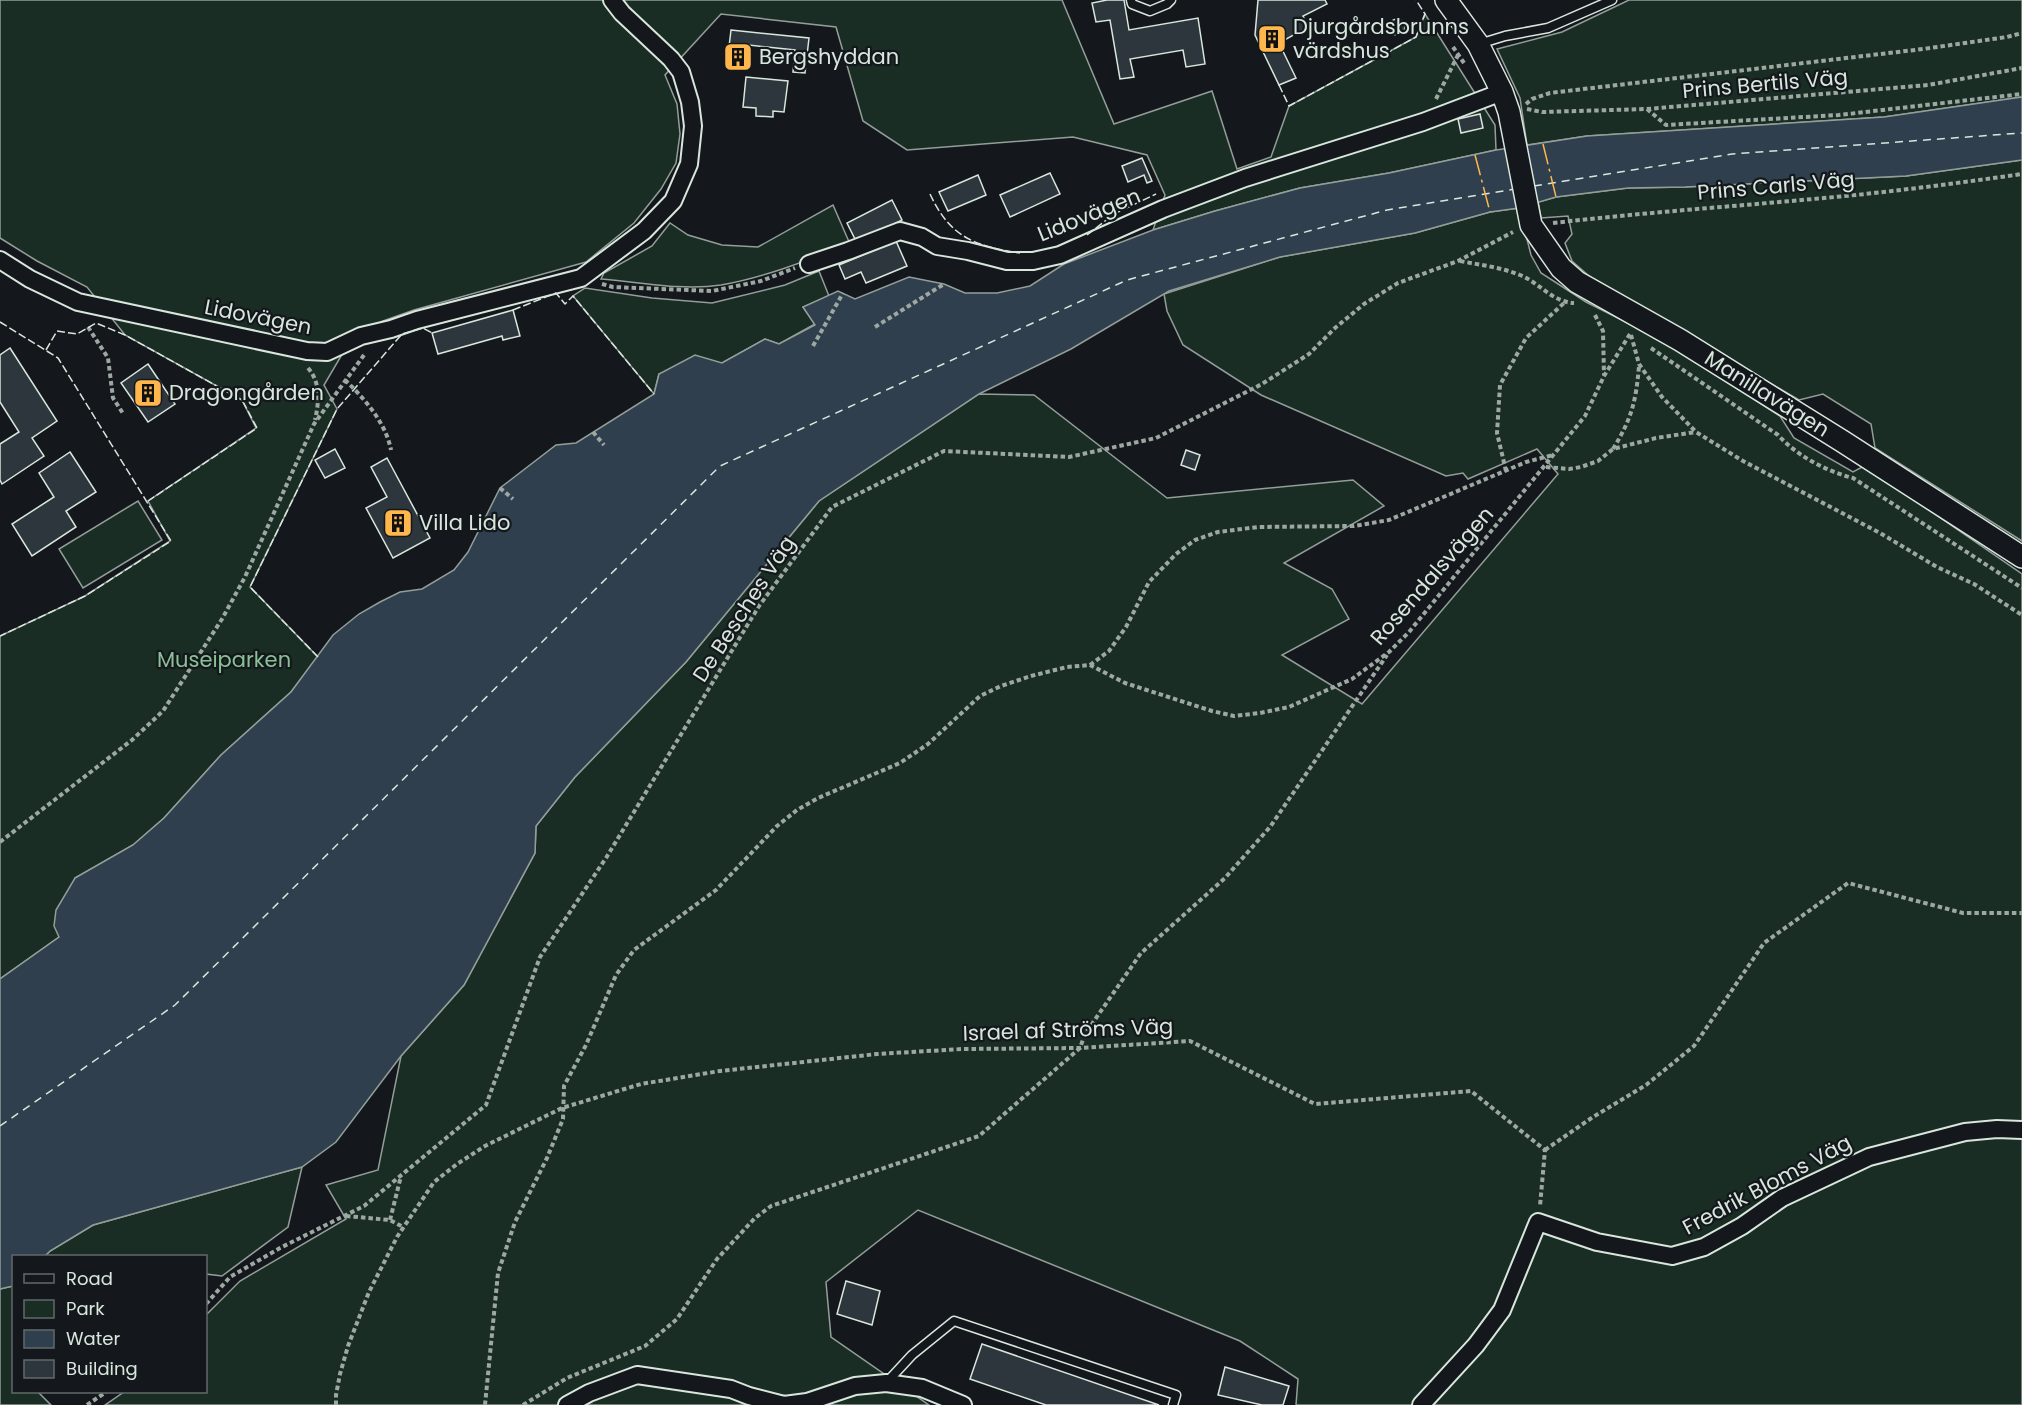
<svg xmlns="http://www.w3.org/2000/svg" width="2022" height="1405" font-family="Poppins,sans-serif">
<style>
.green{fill:#1a2d24;stroke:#939e99;stroke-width:1.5}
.water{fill:#2f3f4d;stroke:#939e99;stroke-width:1.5}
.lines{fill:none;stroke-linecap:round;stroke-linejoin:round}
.ferry{stroke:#d8e6dc;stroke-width:1.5;stroke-dasharray:8 6;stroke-linecap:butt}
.building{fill:#2c363c;stroke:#d8e6dc;stroke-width:1.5}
.service-casing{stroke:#d8e6dc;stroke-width:11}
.minor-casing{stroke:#d8e6dc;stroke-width:20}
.tertiary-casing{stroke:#d8e6dc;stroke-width:24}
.path{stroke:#9da8a2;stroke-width:4;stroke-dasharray:4.5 3;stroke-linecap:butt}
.service{stroke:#14181c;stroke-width:8}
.minor{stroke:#14181c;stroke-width:16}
.tertiary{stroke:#14181c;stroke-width:21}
.fence{stroke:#d8e6dc;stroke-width:1.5;stroke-dasharray:8 3;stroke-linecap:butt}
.power{stroke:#ffb74d;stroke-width:1.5;stroke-dasharray:21 4.5 3 4.5;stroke-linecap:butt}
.labels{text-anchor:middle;stroke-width:4.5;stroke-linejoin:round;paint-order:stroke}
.poi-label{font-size:21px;fill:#d8e6dc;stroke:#14181c;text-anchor:start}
.street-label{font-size:21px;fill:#d8e6dc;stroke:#14181c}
.park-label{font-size:21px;fill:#8ac095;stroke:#14181c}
</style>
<rect width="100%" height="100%" fill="#14181c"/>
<g class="green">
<polygon points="0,0 1062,0 1114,124 1212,91 1237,169 1271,157 1289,106 1416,37 1425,14 1495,125 1496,150 1389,173 1300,188 1215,211 1153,230 1165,195 1147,155 1073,137 907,150 863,121 836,27 721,14 665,75 677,104 680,134 676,163 661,189 634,223 586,262 414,310 383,321 368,328 351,339 324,385 337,409 250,587 318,657 291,692 221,755 164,818 133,845 75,878 59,937 0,979 0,636 85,596 170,541 148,501 256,428 242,400 125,335 87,287 37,261 0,238"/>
<polygon points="1629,0 2022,0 2022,97 1884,117 1587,136 1527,145 1520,98 1497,49 1562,32"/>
<polygon points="2022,160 2022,541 1875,448 1871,424 1823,394 1799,400 1589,276 1572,261 1565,243 1572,234 1568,216 1541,218 1538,202 1556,197 1628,188 1685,187 1906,176"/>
<path d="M833 205 850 244C808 260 766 277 721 285 682 291 640 282 601 279L604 273 652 246 670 223 688 235 722 245 758 247Z"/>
<polygon points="1519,208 1531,255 1541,273 1586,302 1658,338 1780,416 1794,438 1853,472 1862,467 1916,501 2022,574 2022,1405 1296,1405 1298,1379 1240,1341 918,1210 826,1282 831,1337 929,1405 105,1405 124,1392 206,1392 206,1315 240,1281 346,1219 326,1185 378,1170 401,1056 464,985 535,853 536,826 575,777 686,662 819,501 979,394 1034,395 1167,498 1353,480 1384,506 1284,563 1332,589 1349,619 1282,655 1362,704 1558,474 1537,449 1468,479 1463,473 1446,476 1261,395 1183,345 1167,311 1164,294 1280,257 1415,233 1490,212"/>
<polygon points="819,271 829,296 803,307 815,324 779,344 765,339 722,363 659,374 654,394 573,296 585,288 652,298 712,303 785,285"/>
<polygon points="138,501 162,540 83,588 59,549"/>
<polygon points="302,1167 288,1227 222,1276 206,1274 206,1256 45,1256 50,1251 93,1225"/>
<polygon points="13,1286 14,1392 38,1392 51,1405 0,1405 0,1289"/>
</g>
<polygon class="water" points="2022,97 2022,160 1906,176 1685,187 1628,188 1556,197 1519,208 1490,212 1415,233 1280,257 1169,291 1071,349 979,394 819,501 686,662 575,777 536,826 535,853 464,985 401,1056 336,1142 302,1167 93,1225 50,1251 45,1256 14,1256 13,1286 0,1289 0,979 59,937 54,926 56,910 75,878 133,845 164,818 221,755 291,692 333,635 359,614 380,602 400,592 422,589 454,570 468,552 500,488 556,445 576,443 654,394 659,374 695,355 722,363 765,339 779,344 815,325 803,307 838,291 855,299 909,277 944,284 965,293 997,293 1030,286 1064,264 1153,230 1215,211 1300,188 1389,173 1496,150 1587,136 1884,117"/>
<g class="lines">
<g class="ferry">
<polyline points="1534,186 1732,154 2022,133"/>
<polyline points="0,1126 175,1005 720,466 1127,280 1387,210 1515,189"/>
</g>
</g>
<g class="building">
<polygon points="1107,0 1124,0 1129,30 1198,18 1205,64 1186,67 1183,50 1130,59 1134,77 1120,79 1110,20 1096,22 1092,3"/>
<polygon points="1258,0 1325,0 1327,4 1303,16 1308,27 1279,43 1296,78 1279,85 1255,35"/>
<circle cx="1397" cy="27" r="8"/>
<polygon points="731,30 809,38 805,73 793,72 795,50 749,45 746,66 727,64"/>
<polygon points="746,77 788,81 784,112 773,111 773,117 756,116 756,108 743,107"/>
<polygon points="1480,114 1483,128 1461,133 1458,119"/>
<polygon points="1142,158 1152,181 1147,183 1144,175 1128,182 1122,166"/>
<polygon points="1050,173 1060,194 1010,217 1000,195"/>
<polygon points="978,175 986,195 948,211 939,192"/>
<polygon points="892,200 902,220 857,243 847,223"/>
<polygon points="896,241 907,266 866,283 861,272 845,279 839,265"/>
<polygon points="513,310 520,336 503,340 502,336 438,354 432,333"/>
<polygon points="10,348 57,421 32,438 44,456 2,484 0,480 0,444 19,432 0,402 0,355"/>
<polygon points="148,364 175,404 148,422 121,383"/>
<polygon points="335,449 345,468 325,478 315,460"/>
<polygon points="1186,450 1200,455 1195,470 1181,465"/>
<polygon points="70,452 96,492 66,511 76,527 32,556 12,524 54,497 39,473"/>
<polygon points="387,458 430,538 393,558 366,508 387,497 371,467"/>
<polygon points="846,1281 880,1291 872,1325 837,1314"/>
<polygon points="982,1344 1159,1405 1046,1405 970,1379"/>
<polygon points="1225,1367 1289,1386 1283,1405 1262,1405 1218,1395"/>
</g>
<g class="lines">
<g class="service-casing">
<g id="service">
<polyline points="1131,0 1132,4 1150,11 1167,4 1171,0"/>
<polyline points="1479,44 1505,36 1548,28 1612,0"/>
<polyline points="887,1382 912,1355 954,1321 1176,1395 1173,1405"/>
</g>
</g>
<g class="minor-casing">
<g id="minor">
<polyline points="0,260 30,279 78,302 307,351 327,352 361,336 391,329 417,320 581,278 644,231 673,201 689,164 693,126 690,102 681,72 671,59 622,13 612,0"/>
<polyline points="809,264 848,251 900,231 922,237 937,246 968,251 1007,261 1033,261 1060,255 1163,209 1245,178 1423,122 1502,92"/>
<polyline points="567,1405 589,1393 637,1375 731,1389 749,1396 784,1405 807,1402 855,1386 886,1383 922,1388 963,1405"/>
<polyline points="1421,1405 1476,1345 1502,1310 1538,1222 1597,1242 1672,1256 1704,1247 1742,1226 1782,1198 1869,1157 1965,1132 1997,1129 2022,1130"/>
</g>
</g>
<g class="tertiary-casing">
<polyline id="tertiary" points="1446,0 1478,44 1502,92 1509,112 1531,225 1561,268 1577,282 1680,340 1842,441 2022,557"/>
</g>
<g class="path">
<polyline points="1453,47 1464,63"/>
<polyline points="1436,99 1458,55"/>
<polyline points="1526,104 1532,99 1550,93 1923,49 2007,37 2022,33"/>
<polyline points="1527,109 1542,112 1647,109 1928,85 2022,68"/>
<polyline points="1647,109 1666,125 1839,115 2022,94"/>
<path d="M1553 223C1639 213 1726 207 1813 199 1883 193 1952 184 2022 174"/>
<path d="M1460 261C1480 265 1500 267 1520 275 1540 283 1552 302 1574 303"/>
<polyline points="602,284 613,287 712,291 761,281 795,268"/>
<polyline points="1595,315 1603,331 1604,375"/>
<polyline points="88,327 108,358 113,398 124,415"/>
<polyline points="875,327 944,284"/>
<polyline points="1631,335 1639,364 1662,397 1696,432 1743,461 1880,533 1937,567 1974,584 2022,615"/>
<polyline points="813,346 843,293"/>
<path d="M1651 348 1778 435C1797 456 1826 471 1853 478L2022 588"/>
<path d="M308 368C321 383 319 402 315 420"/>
<path d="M345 380C364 398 386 423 391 450"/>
<polyline points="593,432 604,445"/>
<path d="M1613 449C1632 418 1636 401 1639 366"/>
<polyline points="1546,467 1569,469 1581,467 1598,461 1613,449 1656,438 1696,432"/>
<polyline points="1506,471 1497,433 1500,385 1526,338 1564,303"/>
<polyline points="500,488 513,499"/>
<polyline points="1090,665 1109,651 1126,627 1149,582 1176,554 1195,540 1218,532 1258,527 1354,526 1389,520 1526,462 1553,455"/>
<polyline points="0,842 132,740 163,711 222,619 245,577 314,424 364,355"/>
<polyline points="1545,1150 1593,1117 1646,1085 1694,1046 1764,943 1848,883 1963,913 2022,913"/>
<polyline points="346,1216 390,1220 403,1227"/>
<polyline points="390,1220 401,1176"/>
<polyline points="206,1304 230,1277 280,1248 364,1206 486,1105 540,957 606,858 759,606 832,507 944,451 1069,457 1156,438 1262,384 1309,354 1335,328 1364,304 1398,283 1458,261 1513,232"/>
<polyline points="87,1405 106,1392"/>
<polyline points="336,1405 336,1395 340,1374 348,1346 369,1292 397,1237 434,1182 457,1164 485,1146 562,1108 641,1084 720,1071 877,1054 963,1049 1080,1048 1190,1041 1315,1104 1471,1091 1545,1150 1540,1206"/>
<polyline points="485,1405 498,1273 515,1222 547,1158 563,1119 564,1086 586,1045 616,975 634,950 716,890 777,826 797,810 818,798 900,763 928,744 980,696 1001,686 1031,676 1067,667 1090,665 1125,683 1212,711 1234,716 1260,713 1289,707 1352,679 1389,652 1409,632 1585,416 1604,376 1630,334"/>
<polyline points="523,1405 567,1378 645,1346 677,1319 717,1259 755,1218 771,1206 979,1136 1080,1048 1085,1034 1141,953 1225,878 1270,827 1387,655"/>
</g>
<use href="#service" class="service"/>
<use href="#minor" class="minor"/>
<use href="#tertiary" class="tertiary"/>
<g class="fence">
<polyline points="1279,85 1289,106 1416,37 1425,14 1416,0"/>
<path d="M930 194C950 237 974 246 1020 253"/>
<polyline points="1087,235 1114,214 1156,194"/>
<polyline points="513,310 556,293 565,304 573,296 654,394"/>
<polyline points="0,322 58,358 171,541 85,596 0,636"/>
<polyline points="46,350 57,331 77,334 96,323 125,335 242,400 257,428 148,501"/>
<polyline points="318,657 250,587 337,409 402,334 423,328 432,333"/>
</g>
<g class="power">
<polyline points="1543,144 1556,197"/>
<polyline points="1475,155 1490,212"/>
</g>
</g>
<defs>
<g id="building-square" transform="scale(1.5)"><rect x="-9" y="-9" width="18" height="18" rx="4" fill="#ffb74d" stroke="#14181c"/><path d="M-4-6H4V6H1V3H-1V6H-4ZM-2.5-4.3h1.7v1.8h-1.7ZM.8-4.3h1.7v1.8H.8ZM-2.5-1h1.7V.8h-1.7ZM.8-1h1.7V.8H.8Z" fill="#111"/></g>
</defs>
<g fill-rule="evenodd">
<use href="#building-square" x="1272" y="39"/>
<use href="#building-square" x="738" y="57"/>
<use href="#building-square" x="148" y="393"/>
<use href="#building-square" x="398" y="523"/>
</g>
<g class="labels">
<g class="poi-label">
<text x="1293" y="34">Djurgårdsbrunns<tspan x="1293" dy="24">värdshus</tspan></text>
<text x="759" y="64">Bergshyddan</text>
<text x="169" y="400">Dragongården</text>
<text x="419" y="530">Villa Lido</text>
</g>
<g class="street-label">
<text transform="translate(1765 84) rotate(-5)" y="7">Prins Bertils Väg</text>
<text transform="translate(1776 186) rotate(-5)" y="7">Prins Carls Väg</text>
<text transform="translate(1089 215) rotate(-22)" y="7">Lidovägen</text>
<text transform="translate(258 317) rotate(11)" y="7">Lidovägen</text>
<text transform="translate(1767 394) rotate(32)" y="7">Manillavägen</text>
<text transform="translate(1432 576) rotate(-49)" y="7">Rosendalsvägen</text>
<text transform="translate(744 609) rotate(-57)" y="7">De Besches Väg</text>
<text transform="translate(1068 1030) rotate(-2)" y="7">Israel af Ströms Väg</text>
<text transform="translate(1767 1185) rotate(-28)" y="7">Fredrik Bloms Väg</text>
</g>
<g class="park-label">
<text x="224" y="667">Museiparken</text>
</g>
</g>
<rect x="12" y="1255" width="195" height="138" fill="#14181c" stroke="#626a69" stroke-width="1.5"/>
<rect x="24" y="1274" width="30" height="9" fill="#14181c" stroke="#626a69" stroke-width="1.5"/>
<text x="66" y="1285" font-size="18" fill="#d8e6dc">Road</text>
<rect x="24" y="1300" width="30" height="18" fill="#1a2d24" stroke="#626a69" stroke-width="1.5"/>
<text x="66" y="1315" font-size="18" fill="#d8e6dc">Park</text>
<rect x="24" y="1330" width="30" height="18" fill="#2f3f4d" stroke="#626a69" stroke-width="1.5"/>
<text x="66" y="1345" font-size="18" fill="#d8e6dc">Water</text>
<rect x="24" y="1360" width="30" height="18" fill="#2c363c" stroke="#626a69" stroke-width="1.5"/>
<text x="66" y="1375" font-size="18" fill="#d8e6dc">Building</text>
</svg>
